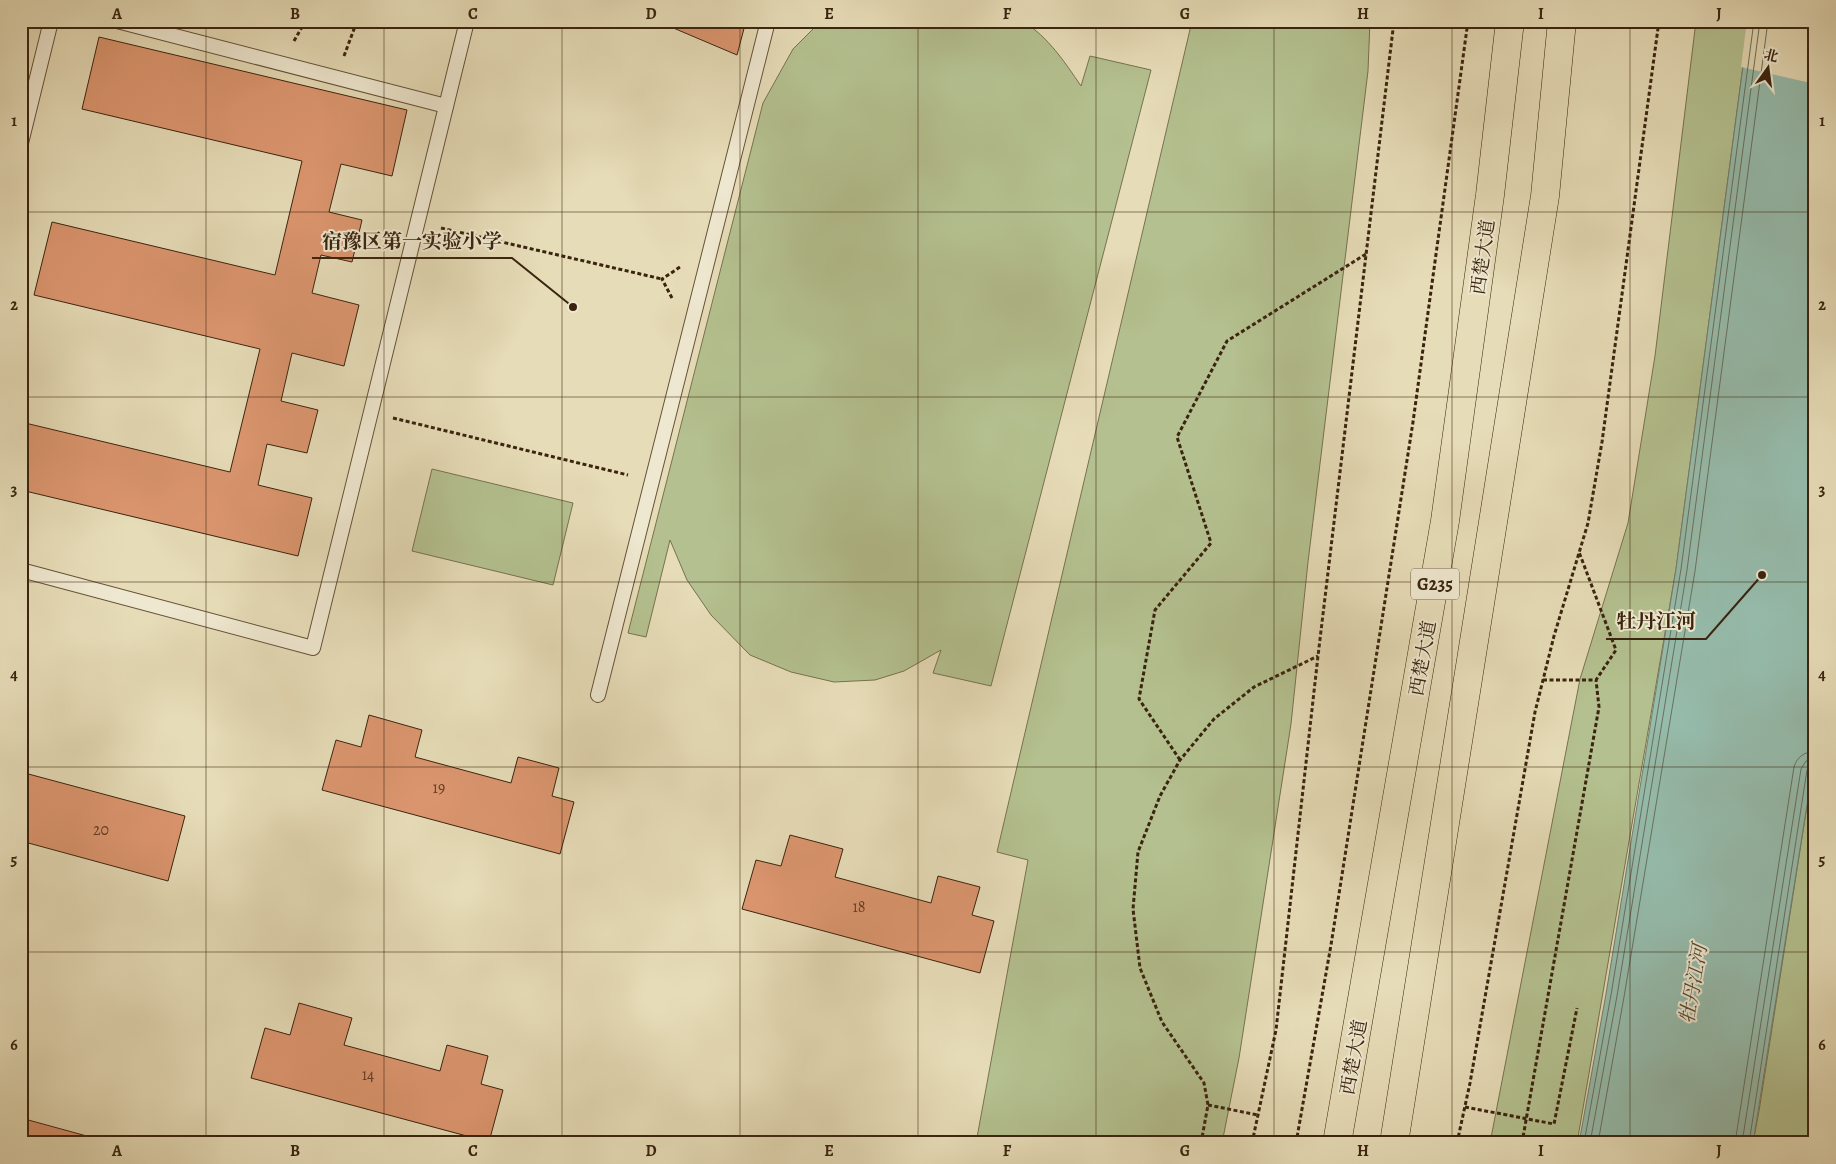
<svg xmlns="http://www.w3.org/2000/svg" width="1836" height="1164" font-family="Alegreya,'Noto Serif SC',serif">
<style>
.green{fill:#b4c08f;stroke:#77724f}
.water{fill:#96bcac;stroke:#717f6d}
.pier{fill:#e6dcb7}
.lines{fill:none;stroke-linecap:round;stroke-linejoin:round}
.shore{stroke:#68705e;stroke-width:1}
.building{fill:#dc966f;stroke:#3a240f}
.service-casing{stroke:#655239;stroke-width:16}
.trunk-casing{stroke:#3a240f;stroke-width:29}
.path{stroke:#3a240f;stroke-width:3;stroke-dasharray:4 2.5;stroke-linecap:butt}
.service{stroke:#efe8d0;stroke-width:14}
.trunk{stroke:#e6dcb7;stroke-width:28}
.grid{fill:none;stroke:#3a240f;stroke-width:1;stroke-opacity:0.55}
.labels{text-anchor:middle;stroke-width:4;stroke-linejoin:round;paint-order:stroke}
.number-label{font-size:16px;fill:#624027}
.shield{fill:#efe8d0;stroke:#705f49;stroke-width:1}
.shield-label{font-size:18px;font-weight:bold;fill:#3a240f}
.street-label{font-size:19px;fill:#3a240f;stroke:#efe8d0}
.water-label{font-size:20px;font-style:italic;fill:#514a36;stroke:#efe8d0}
.leader{fill:none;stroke:#3a240f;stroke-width:2}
.callout-dot{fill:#3a240f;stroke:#efe8d0;stroke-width:2}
.callout-label{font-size:20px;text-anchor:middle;font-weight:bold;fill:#3a240f;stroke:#efe8d0;stroke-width:4;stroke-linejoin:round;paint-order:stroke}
.neatline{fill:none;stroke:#3a240f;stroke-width:2}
.grid-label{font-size:16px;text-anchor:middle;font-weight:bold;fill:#3a240f}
</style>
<rect width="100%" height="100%" fill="#e6dcb7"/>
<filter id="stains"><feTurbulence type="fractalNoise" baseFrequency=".004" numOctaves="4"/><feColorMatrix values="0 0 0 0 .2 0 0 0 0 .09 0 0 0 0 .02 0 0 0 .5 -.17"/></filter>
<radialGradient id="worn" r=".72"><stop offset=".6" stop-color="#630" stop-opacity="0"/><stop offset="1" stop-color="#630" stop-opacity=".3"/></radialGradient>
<g class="green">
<path d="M821 21H1023C1049 38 1064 61 1081 86L1090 56 1151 70 991 686 933 673 941 650 904 671 875 680 834 682 791 672 750 655 711 615 687 580 670 540 646 637 628 633 763 103 793 49Z"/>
<polygon points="1192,21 1370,21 1368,71 1308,562 1291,724 1239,1058 1222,1143 976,1143 1028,860 997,852"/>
<polygon points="1696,21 1749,21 1676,569 1577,1143 1490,1143 1580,679 1628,523 1655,356"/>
<polygon points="432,469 573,503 553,585 412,551"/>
<polygon points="1815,755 1815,1143 1753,1143 1759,1111"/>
</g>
<polygon class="water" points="1749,21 1815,21 1815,755 1753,1143 1579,1143 1606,994 1676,569"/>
<polygon class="pier" points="1747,21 1815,21 1815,84 1741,67"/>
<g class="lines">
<g class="shore">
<polyline points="1584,1143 1611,995 1681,569 1754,21"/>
<polyline points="1590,1143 1617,996 1687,570 1760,21"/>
<polyline points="1598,1143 1624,997 1695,571 1768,21"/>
<path d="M1735 1143 1794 767C1797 757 1804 752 1815 751"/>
<polyline points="1742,1143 1801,769 1806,761 1815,759"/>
<polyline points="1749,1143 1807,770 1810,766 1815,765"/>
</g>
</g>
<g class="building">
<polygon points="645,21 746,21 737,55 671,27"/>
<polygon points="99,37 407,110 392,176 341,164 329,212 362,220 352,262 321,255 312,293 359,305 344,366 292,353 281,401 318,410 307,453 267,444 258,485 312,498 298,556 21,490 21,422 230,472 260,349 34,295 52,222 275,275 302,161 82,109"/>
<polygon points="369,715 422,730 415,757 511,783 518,757 559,768 552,796 574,802 560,854 322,790 336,740 361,747"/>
<polygon points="21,772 185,816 168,881 21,841"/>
<polygon points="790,835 843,849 835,877 931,903 938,876 980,887 972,915 994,921 980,973 742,909 756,860 781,866"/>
<polygon points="299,1003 352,1018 344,1045 440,1071 447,1045 488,1056 481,1084 503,1090 489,1142 251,1078 265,1028 290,1035"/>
<polygon points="21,1118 94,1138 93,1143 21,1143"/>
</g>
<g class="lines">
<g class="service-casing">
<g id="service">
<polyline points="117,21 446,106"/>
<polyline points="21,143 51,21"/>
<polyline points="21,570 313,648 467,21"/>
<polyline points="598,695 768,21"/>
</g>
</g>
<g class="trunk-casing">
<g id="trunk">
<polyline points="1337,1143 1445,521 1490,195 1510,21"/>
<polyline points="1394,1143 1545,196 1562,21"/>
</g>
</g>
<g class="path">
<polyline points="294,41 302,27 308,21"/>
<polyline points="344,56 357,21"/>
<polyline points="441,228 662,279"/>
<polyline points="672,298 662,279 680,267"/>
<polyline points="393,418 628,475"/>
<polyline points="1543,680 1596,680 1616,650 1579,552"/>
<polyline points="1180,760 1139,699 1155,610 1211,543 1177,437 1227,341 1366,254"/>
<polyline points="1208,1105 1258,1115"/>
<polyline points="1465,1107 1554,1124 1577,1008"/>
<polyline points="1201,1143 1208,1105 1204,1083 1162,1022 1140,968 1133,909 1138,852 1160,796 1180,760 1214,719 1254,687 1318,656"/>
<polyline points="1252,1143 1276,1030 1318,656 1394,21"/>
<polyline points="1296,1143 1331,945 1413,422 1468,21"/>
<polyline points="1457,1143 1470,1083 1535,712 1554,636 1588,523 1602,442 1659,21"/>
<polyline points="1522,1143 1599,707 1596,680"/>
</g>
<use href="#service" class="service"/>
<use href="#trunk" class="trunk"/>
</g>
<path class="grid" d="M206 21V1143M384 21V1143M562 21V1143M740 21V1143M918 21V1143M1096 21V1143M1274 21V1143M1452 21V1143M1630 21V1143M21 212H1815M21 397H1815M21 582H1815M21 767H1815M21 952H1815"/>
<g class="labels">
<g class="number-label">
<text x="439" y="793">19</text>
<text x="101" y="835">20</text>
<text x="859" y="912">18</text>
<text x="368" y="1080">14</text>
</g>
<rect class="shield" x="1411" y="568.5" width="48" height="31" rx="4"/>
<g class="shield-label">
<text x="1435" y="590">G235</text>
</g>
<g class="street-label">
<text transform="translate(1482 257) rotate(-82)" y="7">西楚大道</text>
<text transform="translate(1422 658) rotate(-80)" y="7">西楚大道</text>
<text transform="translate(1353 1057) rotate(-80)" y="7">西楚大道</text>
</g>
<g class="water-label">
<text transform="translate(1693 984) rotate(-80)" y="7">牡丹江河</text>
</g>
</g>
<path class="leader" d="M573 307L512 258H312M1762 575L1706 639H1606"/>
<g class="callout-dot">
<circle cx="573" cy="307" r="5"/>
<circle cx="1762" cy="575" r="5"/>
</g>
<g class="callout-label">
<text x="412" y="248">宿豫区第一实验小学</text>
<text x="1656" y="628">牡丹江河</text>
</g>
<rect width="1836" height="1164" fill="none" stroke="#e6dcb7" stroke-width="55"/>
<g transform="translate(1768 68) rotate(14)" stroke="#efe8d0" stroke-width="4" paint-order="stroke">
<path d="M0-4L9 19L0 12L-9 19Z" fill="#3a240f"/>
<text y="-8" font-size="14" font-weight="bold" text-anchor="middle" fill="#3a240f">北</text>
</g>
<rect x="28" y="28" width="1780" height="1108" class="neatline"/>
<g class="grid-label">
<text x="117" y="19">A</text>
<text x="295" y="19">B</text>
<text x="473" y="19">C</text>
<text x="651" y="19">D</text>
<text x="829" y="19">E</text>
<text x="1007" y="19">F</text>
<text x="1185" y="19">G</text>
<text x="1363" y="19">H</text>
<text x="1541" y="19">I</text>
<text x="1719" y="19">J</text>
<text x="14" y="126">1</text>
<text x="1822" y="126">1</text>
<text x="14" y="310">2</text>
<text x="1822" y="310">2</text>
<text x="14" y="495">3</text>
<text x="1822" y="495">3</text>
<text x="14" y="680">4</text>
<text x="1822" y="680">4</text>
<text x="14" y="865">5</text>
<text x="1822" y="865">5</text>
<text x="14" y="1050">6</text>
<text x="1822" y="1050">6</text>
<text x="117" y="1156">A</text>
<text x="295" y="1156">B</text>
<text x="473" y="1156">C</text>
<text x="651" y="1156">D</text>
<text x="829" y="1156">E</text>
<text x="1007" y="1156">F</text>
<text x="1185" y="1156">G</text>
<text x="1363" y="1156">H</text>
<text x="1541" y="1156">I</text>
<text x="1719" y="1156">J</text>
</g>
<rect width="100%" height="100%" filter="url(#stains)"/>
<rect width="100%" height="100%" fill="url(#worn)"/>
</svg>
